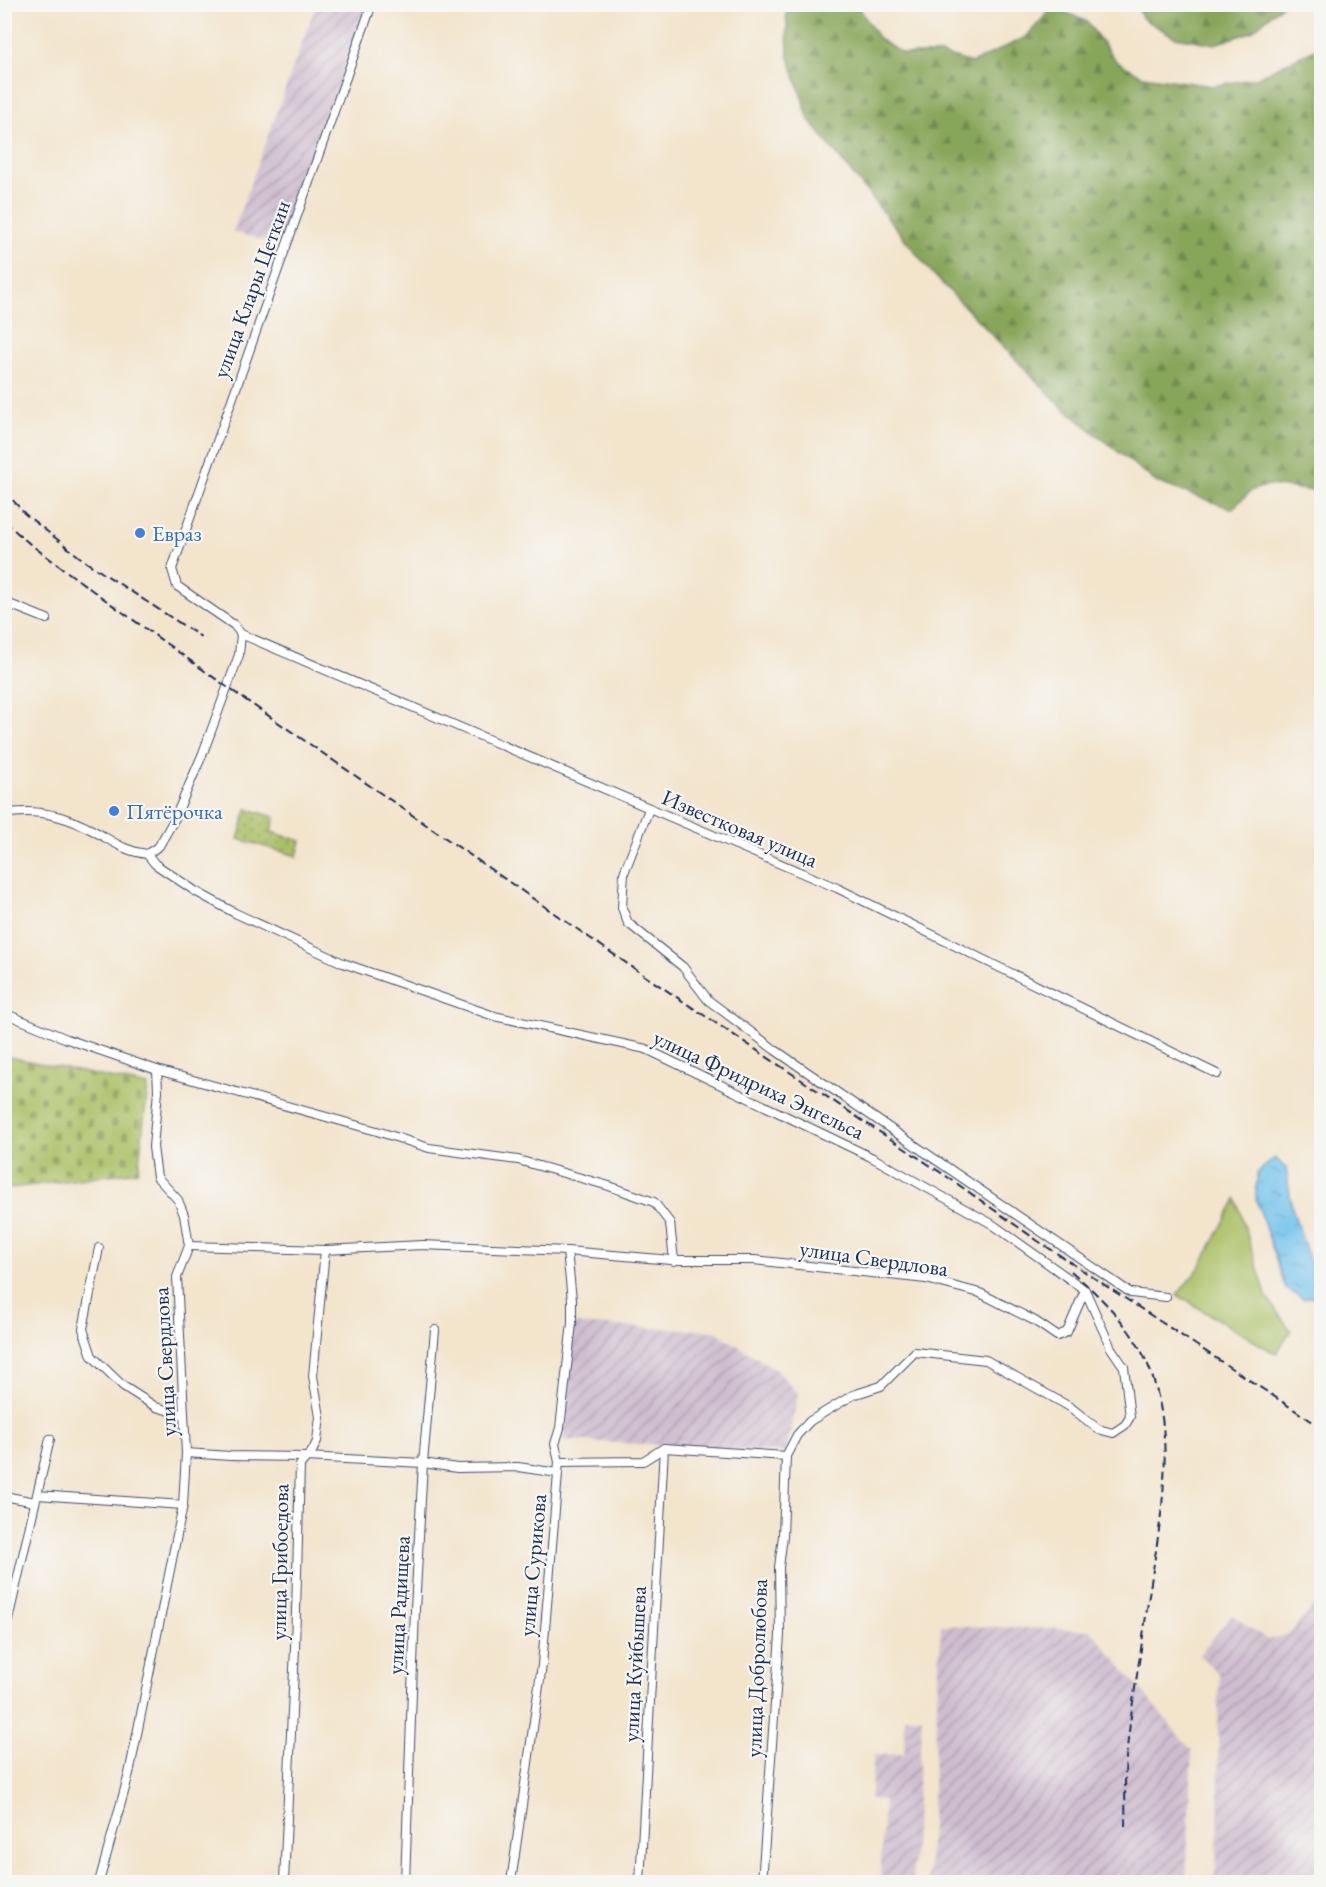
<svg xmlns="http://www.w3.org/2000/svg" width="1326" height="1887" font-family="'EB Garamond',serif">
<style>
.industrial{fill:url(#industrial-furrows)}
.forest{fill:url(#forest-firs);stroke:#526a5c;stroke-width:1.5}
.cemetery{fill:url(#cemetery-stones);stroke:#637862;stroke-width:1.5}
.park{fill:url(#park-dots);stroke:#637862;stroke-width:1.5}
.pitch{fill:#abc065;stroke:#637862;stroke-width:1.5}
.water{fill:url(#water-ripples);stroke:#4678a5;stroke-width:1.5}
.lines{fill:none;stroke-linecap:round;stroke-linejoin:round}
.minor-casing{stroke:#3b4a6e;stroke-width:10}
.minor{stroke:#fff;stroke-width:8}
.rail{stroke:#1b2f5e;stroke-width:2;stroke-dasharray:9 4.5;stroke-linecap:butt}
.shop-dot{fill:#3f7fe0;stroke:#f6f6f2;stroke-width:2}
.labels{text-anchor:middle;stroke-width:4.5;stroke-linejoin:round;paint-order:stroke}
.street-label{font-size:22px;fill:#1b2f5e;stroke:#f6f6f2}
.shop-label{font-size:22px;fill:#366cbe;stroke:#f6f6f2;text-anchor:start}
</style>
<defs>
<pattern id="industrial-furrows" width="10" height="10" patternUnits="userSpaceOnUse" patternTransform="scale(1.5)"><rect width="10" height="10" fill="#cfbdcf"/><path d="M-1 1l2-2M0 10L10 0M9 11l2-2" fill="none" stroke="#a79aab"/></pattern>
<pattern id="forest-firs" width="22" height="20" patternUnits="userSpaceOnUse" patternTransform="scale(1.5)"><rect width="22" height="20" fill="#88a65a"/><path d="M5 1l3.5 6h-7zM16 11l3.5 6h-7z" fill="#6e884e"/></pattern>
<pattern id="cemetery-stones" width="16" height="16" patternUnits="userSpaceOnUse" patternTransform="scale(1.5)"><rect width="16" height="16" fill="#abc065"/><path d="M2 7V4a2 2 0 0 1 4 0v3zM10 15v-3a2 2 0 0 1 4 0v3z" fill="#8a9c56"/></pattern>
<pattern id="park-dots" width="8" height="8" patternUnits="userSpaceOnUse" patternTransform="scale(1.5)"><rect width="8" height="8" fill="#abc065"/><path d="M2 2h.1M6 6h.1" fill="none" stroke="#8a9c56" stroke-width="1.8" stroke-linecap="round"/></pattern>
<pattern id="water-ripples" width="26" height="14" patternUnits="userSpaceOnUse" patternTransform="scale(1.5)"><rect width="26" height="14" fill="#70c2ec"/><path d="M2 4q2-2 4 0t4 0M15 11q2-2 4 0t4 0" fill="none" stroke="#5b9ec2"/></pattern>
</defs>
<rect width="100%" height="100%" fill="#f6f6f2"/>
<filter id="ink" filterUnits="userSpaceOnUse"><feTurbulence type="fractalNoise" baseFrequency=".0167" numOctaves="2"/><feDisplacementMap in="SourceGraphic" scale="12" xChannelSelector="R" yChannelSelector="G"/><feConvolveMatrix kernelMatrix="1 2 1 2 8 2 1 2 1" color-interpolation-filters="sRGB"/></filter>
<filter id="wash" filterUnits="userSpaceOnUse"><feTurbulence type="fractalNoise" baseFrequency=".008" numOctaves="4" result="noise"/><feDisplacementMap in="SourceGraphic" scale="24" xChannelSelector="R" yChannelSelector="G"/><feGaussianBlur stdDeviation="1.35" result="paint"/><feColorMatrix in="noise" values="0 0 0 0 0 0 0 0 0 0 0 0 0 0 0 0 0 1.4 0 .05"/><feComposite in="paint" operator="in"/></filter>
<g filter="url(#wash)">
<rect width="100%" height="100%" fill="#f3e4cc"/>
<g class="industrial">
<polygon points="316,5 367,5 282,245 233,232"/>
<polygon points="573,1324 715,1331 776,1370 798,1394 786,1452 564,1440"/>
<polygon points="1316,1602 1322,1604 1321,1882 1215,1882 1219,1805 1218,1700 1220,1675 1199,1655 1232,1615 1268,1640 1291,1633"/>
<polygon points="941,1625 1091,1630 1192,1751 1186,1882 928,1882"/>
<polygon points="905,1717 922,1717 912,1882 880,1882 884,1801 870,1798 874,1755 904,1754"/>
</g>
<g class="forest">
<polygon points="786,5 857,5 879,39 903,54 941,54 972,63 1026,37 1053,7 1086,21 1117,62 1143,76 1213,86 1256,78 1321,46 1321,492 1269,485 1252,490 1232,509 1156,482 1062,407 932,273 809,120 788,54"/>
<polygon points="1143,5 1143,4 1282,5 1251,32 1215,44 1175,37 1143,19 1139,11"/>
</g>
<polygon class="cemetery" points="5,1056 148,1086 138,1171 5,1189"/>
<polygon class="park" points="247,809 275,817 271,832 301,841 297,856 238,839"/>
<polygon class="pitch" points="1236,1199 1267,1298 1291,1331 1276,1354 1177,1295 1200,1267"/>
<polygon class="water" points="1275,1158 1286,1168 1292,1208 1321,1295 1304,1299 1286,1289 1256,1199 1257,1173"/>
</g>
<g filter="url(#ink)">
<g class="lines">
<g class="minor-casing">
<g id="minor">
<polyline points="4,602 47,619"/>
<polyline points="241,634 837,888 1217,1074"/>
<polyline points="649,809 624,873 622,908 628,923 683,967 708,1000 775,1050 1131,1293 1166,1297"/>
<path d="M4 814C35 808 64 815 92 830 111 840 125 852 147 854L159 846 175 818 203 753 239 655 241 634 234 625 177 586 172 569 372 4"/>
<polyline points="147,854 155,864 195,891 235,913 343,963 494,1016 646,1049 873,1158 992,1224 1085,1290 1067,1332 1057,1336 1035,1321 980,1293 926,1279 754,1260 671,1260 567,1251 422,1245 325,1250 189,1246"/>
<polyline points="4,1013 67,1039 157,1070 158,1091 153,1147 157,1177 178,1200 184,1215 189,1246"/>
<polyline points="157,1070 377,1131 429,1148 518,1160 609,1186 654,1202 670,1223 674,1261"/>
<polyline points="99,1248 83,1329 92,1356 123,1386 156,1407 184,1415"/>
<polyline points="186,1453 230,1456 306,1457 423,1463 457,1468 518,1467 558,1473"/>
<polyline points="559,1462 643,1461 664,1448 786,1456"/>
<polyline points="37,1495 183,1505"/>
<polyline points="4,1496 35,1502"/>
<polyline points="4,1637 50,1439"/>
<polyline points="99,1882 129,1774 183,1505 186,1453 177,1277 189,1246"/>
<polyline points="284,1882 295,1648 300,1465 313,1450 317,1441 320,1417 313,1376 325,1250"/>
<polyline points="405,1882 415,1610 423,1463 435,1330"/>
<polyline points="511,1882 542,1665 559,1462 555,1444 560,1428 572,1323 572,1300 567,1251"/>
<polyline points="640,1882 664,1448"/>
<polyline points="762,1882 780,1635 779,1567 783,1536 786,1456 797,1435 810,1421 853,1395 881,1386 915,1352 986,1360 1070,1407 1098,1429 1113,1433 1125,1425 1130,1417 1124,1367 1111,1348 1085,1290"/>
</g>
</g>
<use href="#minor" class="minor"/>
<g class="rail">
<polyline points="4,490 25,514 86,562 201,637"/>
<polyline points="4,521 30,544 93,591 227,687 645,976 949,1178 1038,1241 1322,1428"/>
<path d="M1071 1271C1102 1298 1132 1327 1148 1365 1180 1443 1158 1530 1147 1609 1140 1658 1131 1708 1126 1758 1124 1780 1126 1804 1125 1826"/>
</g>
</g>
</g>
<g class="shop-dot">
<circle cx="140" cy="533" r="6"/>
<circle cx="114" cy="811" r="6"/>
</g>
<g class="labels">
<g class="street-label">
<text transform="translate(251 289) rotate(-70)" y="8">улица Клары Цеткин</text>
<text transform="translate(740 828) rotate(23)" y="8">Известковая улица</text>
<text transform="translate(759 1084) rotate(25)" y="8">улица Фридриха Энгельса</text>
<text transform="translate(874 1258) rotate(8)" y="8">улица Свердлова</text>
<text transform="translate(164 1362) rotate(-93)" y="8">улица Свердлова</text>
<text transform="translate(279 1562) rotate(-89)" y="8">улица Грибоедова</text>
<text transform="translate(532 1565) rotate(-85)" y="8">улица Сурикова</text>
<text transform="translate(398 1605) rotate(-87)" y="8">улица Радищева</text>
<text transform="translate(634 1664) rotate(-87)" y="8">улица Куйбышева</text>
<text transform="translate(756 1668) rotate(-88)" y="8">улица Добролюбова</text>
</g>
<g class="shop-label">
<text x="152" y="541">Евраз</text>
<text x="126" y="819">Пятёрочка</text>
</g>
</g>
<rect width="1326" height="1887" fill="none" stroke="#f6f6f2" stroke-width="24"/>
</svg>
